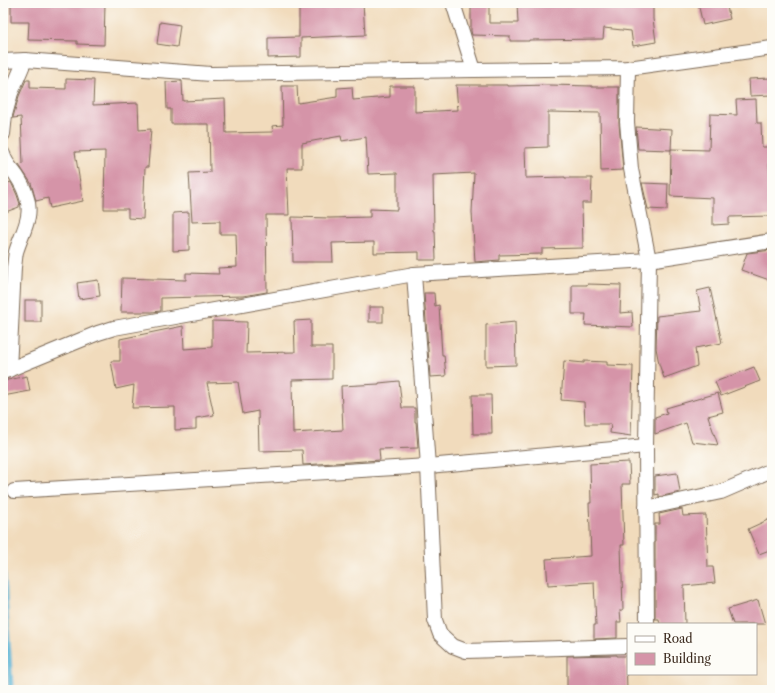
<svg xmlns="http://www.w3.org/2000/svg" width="775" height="693" font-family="'Libre Caslon Text',serif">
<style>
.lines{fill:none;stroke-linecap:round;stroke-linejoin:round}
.stream{stroke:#57b2d4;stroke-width:5.5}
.building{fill:#d594a8}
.minor-casing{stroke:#7b6855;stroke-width:16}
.minor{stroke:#fff;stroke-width:14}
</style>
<rect width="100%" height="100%" fill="#fdfcf7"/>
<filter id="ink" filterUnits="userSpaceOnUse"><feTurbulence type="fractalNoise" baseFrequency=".025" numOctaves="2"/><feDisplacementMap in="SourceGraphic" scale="8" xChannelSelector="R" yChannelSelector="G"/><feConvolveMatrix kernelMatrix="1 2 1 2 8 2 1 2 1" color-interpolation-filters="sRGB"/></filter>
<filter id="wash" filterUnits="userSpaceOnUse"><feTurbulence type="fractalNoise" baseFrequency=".012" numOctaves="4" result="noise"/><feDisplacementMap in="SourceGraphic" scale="16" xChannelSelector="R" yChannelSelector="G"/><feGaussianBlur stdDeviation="0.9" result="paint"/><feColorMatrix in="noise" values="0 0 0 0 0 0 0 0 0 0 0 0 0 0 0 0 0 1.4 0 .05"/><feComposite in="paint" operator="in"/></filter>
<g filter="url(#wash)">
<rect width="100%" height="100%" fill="#f1dbbc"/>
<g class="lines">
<polyline class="stream" points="3,566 11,690"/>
</g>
<g id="blocks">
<g class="building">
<polygon points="11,3 105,3 104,45 77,44 77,41 28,40 29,22 11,22"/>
<polygon points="299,3 363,3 365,35 301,38 301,57 268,58 268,38 299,37"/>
<polygon points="471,3 489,3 489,23 518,23 517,3 653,3 653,19 656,42 633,46 631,31 604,28 603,39 529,40 529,41 510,41 510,36 472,35 471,31"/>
<polygon points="698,3 726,3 730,19 703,25"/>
<polygon points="160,22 180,25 177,47 157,44"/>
<polygon points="771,78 771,95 750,96 749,79"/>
<polygon points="66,79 94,80 93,105 138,103 139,130 151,129 148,167 145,167 143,219 128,218 128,209 104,209 105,151 75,152 83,201 50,208 48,198 36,201 31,183 19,165 23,164 21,117 13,118 13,117 19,96 26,80 30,80 30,88 66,89"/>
<polygon points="182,81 183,101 225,99 226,133 273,132 272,126 283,125 282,86 297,86 298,103 337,97 337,88 352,87 353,100 390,97 390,86 415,86 415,112 458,110 456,85 508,85 508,86 549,85 592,86 592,87 619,87 619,123 623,170 601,171 600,113 548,112 548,147 525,148 526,178 565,177 565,178 592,178 591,203 582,203 583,248 542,249 542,254 499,255 499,260 475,262 472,212 474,173 433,175 434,231 435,231 436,260 419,260 419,252 374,253 374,242 332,243 333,262 293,262 292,217 330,218 370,217 370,209 397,210 397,173 368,174 366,137 342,141 341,136 302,143 302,168 287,168 289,215 266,215 267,292 243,296 161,298 161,311 152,312 121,312 122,278 186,280 186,273 219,274 218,268 237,267 236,234 220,234 220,221 192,222 189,173 210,172 209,124 171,124 171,109 167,109 166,82"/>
<polygon points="756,99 757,123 761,123 762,147 772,147 772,162 769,162 770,191 772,191 772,216 729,217 729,224 713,225 713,198 670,196 671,149 709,150 710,114 737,115 736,100"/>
<polygon points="636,127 672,129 671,150 638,149"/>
<polygon points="11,182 17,195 20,204 19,205 19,207 3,213 3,185"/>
<polygon points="642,183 668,184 667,210 648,209"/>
<polygon points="189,212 189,250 173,251 173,213"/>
<polygon points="772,250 772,281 741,270 747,253"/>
<polygon points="98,280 100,296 79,299 77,283"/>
<polygon points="587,284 621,285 620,313 632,312 633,327 585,325 586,314 572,314 572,285 587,285"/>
<polygon points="710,288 722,343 695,348 697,366 664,378 659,364 656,348 657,316 701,311 697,291"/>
<polygon points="424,293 434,293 435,306 439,305 442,355 444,355 446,376 430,377"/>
<rect x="25" y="300" width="16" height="22"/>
<rect x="369" y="307" width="14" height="15"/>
<polygon points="311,320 311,347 332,347 332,379 292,380 293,433 343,430 341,386 379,384 379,383 399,381 402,408 415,408 415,422 416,422 418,448 379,449 380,460 303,465 302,450 259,451 258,411 243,414 238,382 207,383 214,415 196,418 196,429 175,430 175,407 132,408 134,385 116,389 111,361 120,361 120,339 183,326 184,349 212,347 212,321 247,322 246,353 295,352 294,321"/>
<polygon points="515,322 516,365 486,366 486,325"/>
<polygon points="564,361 584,363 584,361 607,362 607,365 633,366 631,436 610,433 611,424 585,424 584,402 561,400"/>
<polygon points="754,367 760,381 721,396 715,382"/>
<polygon points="27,376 30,391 3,396 3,381"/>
<polygon points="718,393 723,412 708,416 718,445 692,442 686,423 655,434 655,417 667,413 666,408"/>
<polygon points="472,395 491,395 492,434 473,434"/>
<polygon points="629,462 630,484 622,484 624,545 621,545 623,610 620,610 621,622 617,622 617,638 594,639 594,625 596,625 594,582 548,585 546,559 591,556 589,503 591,503 590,464"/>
<polygon points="677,473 680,492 659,497 659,494 655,495 655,476"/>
<polygon points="682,509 683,516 706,515 708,567 713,567 715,583 684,586 685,624 660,624 659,619 655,619 655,524 660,524 659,514"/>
<polygon points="772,518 772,549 759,554 748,529"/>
<polygon points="758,600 765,624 733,624 728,609"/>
<polygon points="617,655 617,656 626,656 627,690 567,690 567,656"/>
</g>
</g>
</g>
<g filter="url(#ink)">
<use href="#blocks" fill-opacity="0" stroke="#7b6855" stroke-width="1"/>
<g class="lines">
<g class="minor-casing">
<g id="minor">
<polyline points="453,3 474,70"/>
<polyline points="3,61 25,60 211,74 474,70 628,68 772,48"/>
<polyline points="628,68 627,122 631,169 649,260 646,446 647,624"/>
<polyline points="3,134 5,115 11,93 25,60"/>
<path d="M3 154C5 163 11 168 16 175 20 181 24 188 26 195 34 216 22 232 16 252 15 257 15 262 14 267L9 370"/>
<polyline points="414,274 428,466 435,620 440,634 453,646 466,651 628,646"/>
<polyline points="3,372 98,333 114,328 414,274 649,260 772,241"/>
<polyline points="14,491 428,466 646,446"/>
<polyline points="646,508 721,492 772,470"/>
</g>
</g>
<use href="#minor" class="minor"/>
</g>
</g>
<rect width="775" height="693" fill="none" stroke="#fdfcf7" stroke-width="16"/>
<rect x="627" y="623" width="130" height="52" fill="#fdfcf7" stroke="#afa8a0"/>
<rect x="635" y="636" width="20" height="6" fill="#ffffff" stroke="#afa8a0"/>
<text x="663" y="643" font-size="12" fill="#3b2a1e">Road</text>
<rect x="635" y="653" width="20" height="12" fill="#d594a8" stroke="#afa8a0"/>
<text x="663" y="663" font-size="12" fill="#3b2a1e">Building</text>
</svg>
